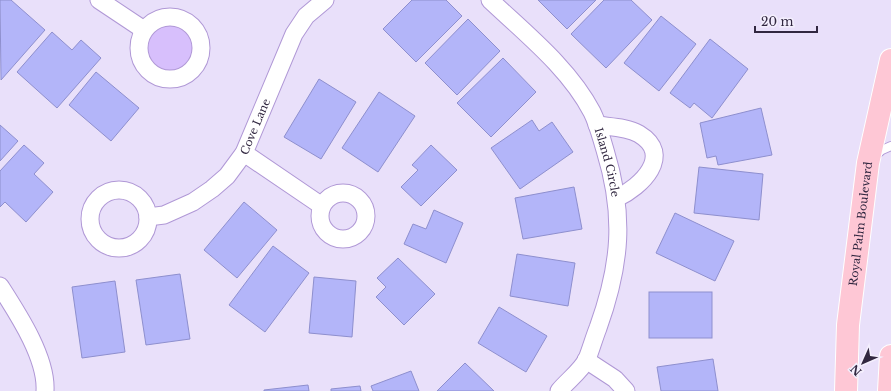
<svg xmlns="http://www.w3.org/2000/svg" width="891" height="391" font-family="'Libre Baskerville',serif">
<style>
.green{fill:#d7bffc}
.building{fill:#b3b5f9;stroke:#8e8fce}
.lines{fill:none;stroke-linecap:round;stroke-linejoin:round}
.service-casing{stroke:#b098d6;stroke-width:10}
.minor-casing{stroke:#b098d6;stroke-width:19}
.primary-casing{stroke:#fff;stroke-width:24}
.service{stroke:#fff;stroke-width:8}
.minor{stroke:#fff;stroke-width:17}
.primary{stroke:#fec7d5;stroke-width:22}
.labels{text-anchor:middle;stroke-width:4;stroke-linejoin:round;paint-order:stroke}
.street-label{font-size:11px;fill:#312740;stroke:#f4effd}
</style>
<rect width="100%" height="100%" fill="#e9e0fa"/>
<circle class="green" cx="169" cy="47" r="31"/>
<g class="building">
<polygon points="0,0 11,0 45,30 1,80"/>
<polygon points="412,0 446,0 462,16 416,62 383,29"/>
<polygon points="538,0 596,0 567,29"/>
<polygon points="604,0 631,0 652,20 606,68 571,34"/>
<polygon points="661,16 696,44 659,91 624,63"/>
<polygon points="468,19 500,51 457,95 425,63"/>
<polygon points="52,32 72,50 81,40 101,58 57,108 17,72"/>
<polygon points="710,39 748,69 712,118 694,103 690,108 670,93"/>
<polygon points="503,58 536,92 491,137 457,103"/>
<polygon points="96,72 139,108 111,141 69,105"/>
<polygon points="319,79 356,102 321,159 284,137"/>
<polygon points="379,92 415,116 378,172 342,148"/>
<polygon points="761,108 772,155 718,165 716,156 707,158 700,123"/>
<polygon points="532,120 539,131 552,122 573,152 520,189 491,148"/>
<polygon points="0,125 18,141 0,161"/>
<polygon points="24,145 44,163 34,174 53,192 26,222 5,202 0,207 0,171"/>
<polygon points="431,145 457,170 421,206 401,187 418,170 412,165"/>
<polygon points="699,167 763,174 759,220 694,213"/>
<polygon points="574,187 582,229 523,239 515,198"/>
<polygon points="244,202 277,230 237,278 204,250"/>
<polygon points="434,210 463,223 446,263 404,244 413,224 426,229"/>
<polygon points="675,213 734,241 715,281 656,253"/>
<polygon points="273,246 309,273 265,332 229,305"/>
<polygon points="517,254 575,263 568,306 510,296"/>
<polygon points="398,258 435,294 404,325 376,297 386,287 377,278"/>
<polygon points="180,274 190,339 146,345 136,280"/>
<polygon points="314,277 356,281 352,337 309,333"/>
<polygon points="115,281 125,352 82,358 72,287"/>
<rect x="649" y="292" width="63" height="46"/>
<polygon points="499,307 547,336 526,372 478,343"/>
<polygon points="713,359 718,391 661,391 657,367"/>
<polygon points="465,363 494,391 437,391"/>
<polygon points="411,371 419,391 373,391 371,386"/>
<polygon points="308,385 309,391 264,391 264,390"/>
<polygon points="360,386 361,391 331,391 331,389"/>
</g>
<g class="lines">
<g class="service-casing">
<polyline id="service" points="875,156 882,150 891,146"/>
</g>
<g class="minor-casing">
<g id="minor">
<polyline points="99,0 144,30"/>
<path id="s1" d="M490 0C526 34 569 68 592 112 598 124 601 137 605 150 625 215 621 264 598 328 594 338 591 349 587 359 581 371 567 381 559 391"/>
<circle cx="170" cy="48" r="31"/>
<path d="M597 125C610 127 627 127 639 134 674 155 641 187 617 198"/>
<polyline points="244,153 322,206"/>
<circle cx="119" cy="219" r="29"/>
<circle cx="343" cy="216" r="23"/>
<path id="s2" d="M148 217 164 215 193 202 212 189 227 176 244 153 294 34 306 16 325 0"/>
<path d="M0 286C18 314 47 358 45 391"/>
<polyline points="586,360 615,379 626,391"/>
</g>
</g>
<g class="primary-casing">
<g id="primary">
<path id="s3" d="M846 391 848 325 868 163 891 60"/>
<polyline points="889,391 891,356"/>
</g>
</g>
<use href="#service" class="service"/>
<use href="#minor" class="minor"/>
<use href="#primary" class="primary"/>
</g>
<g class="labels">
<g class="street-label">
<text dy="4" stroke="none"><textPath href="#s2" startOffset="148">Cove Lane</textPath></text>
<text dy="4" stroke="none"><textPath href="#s1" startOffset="205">Island Circle</textPath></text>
<text dy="4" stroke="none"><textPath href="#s3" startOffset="168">Royal Palm Boulevard</textPath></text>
</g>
</g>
<g transform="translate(863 363) rotate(225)" stroke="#f4effd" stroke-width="3" paint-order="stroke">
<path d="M0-3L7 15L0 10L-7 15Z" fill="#312740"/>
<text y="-6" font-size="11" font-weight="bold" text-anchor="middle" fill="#312740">N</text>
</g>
<path d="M755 26v6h62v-6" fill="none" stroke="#312740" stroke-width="2"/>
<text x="761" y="26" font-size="12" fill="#312740" stroke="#f4effd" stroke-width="3" paint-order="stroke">20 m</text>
</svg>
